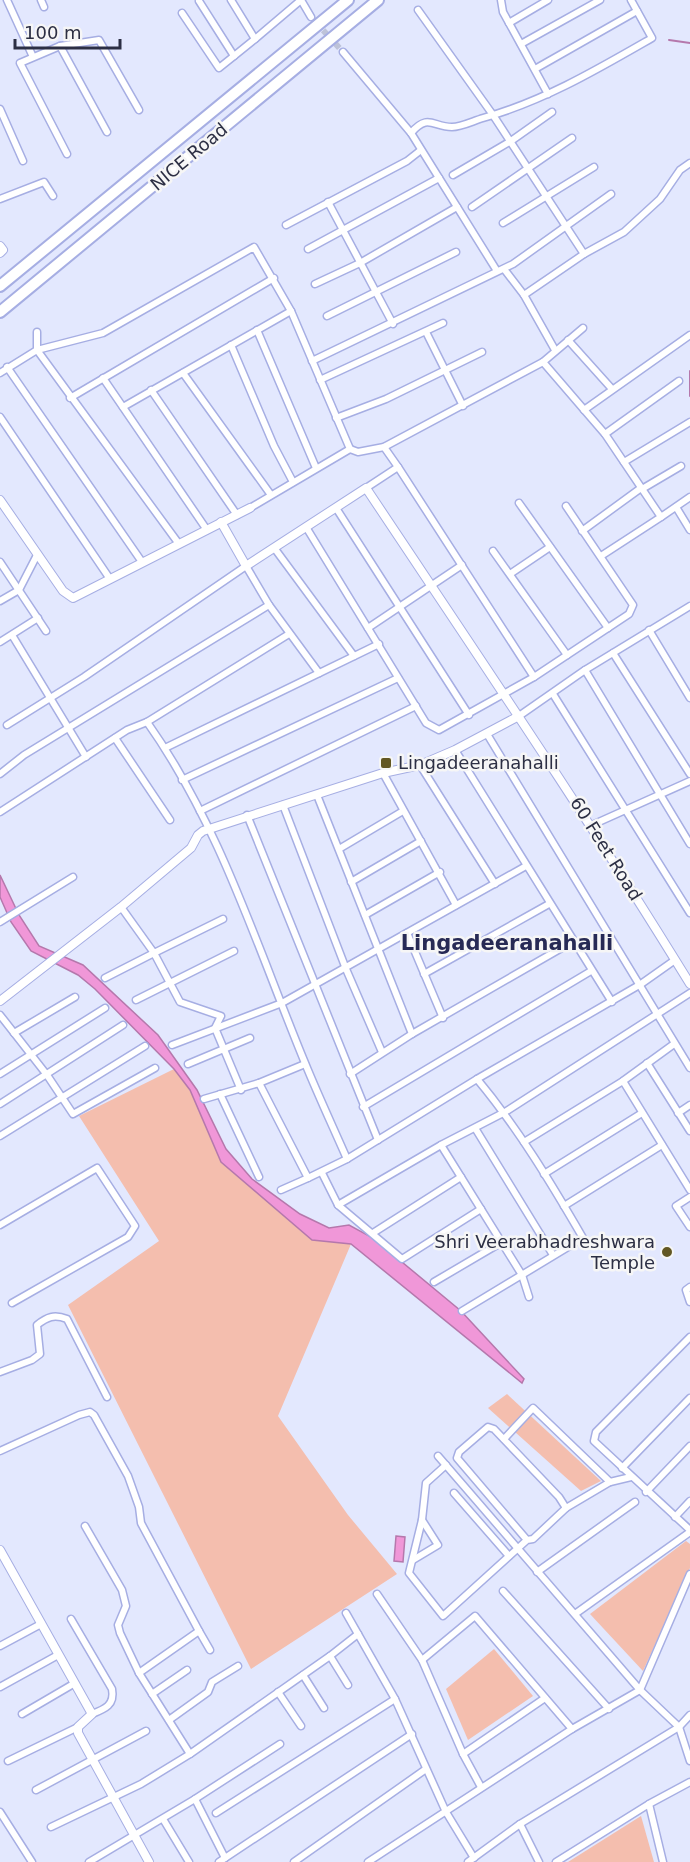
<svg xmlns="http://www.w3.org/2000/svg" width="690" height="1862" font-family="'DejaVu Sans',sans-serif">
<style>
.green{fill:#f4beae}
.water{fill:#f097d8;stroke:#b578ac;stroke-width:1.5}
.lines{fill:none;stroke-linecap:round;stroke-linejoin:round}
.stream{stroke:#b578ac;stroke-width:2}
.minor-tunnel{stroke:#bec3d9;stroke-width:6;stroke-dasharray:6 3;stroke-linecap:butt}
.minor-casing{stroke:#a6aee3;stroke-width:9}
.tertiary-casing{stroke:#a6aee3;stroke-width:10}
.motorway-casing{stroke:#a6aee3;stroke-width:14}
.minor{stroke:#fff;stroke-width:6}
.tertiary{stroke:#fff;stroke-width:8}
.motorway{stroke:#fff;stroke-width:10}
.poi-dot{fill:#625723;stroke:#f6f6f6;stroke-width:2}
.labels{text-anchor:middle;stroke-width:5;stroke-linejoin:round;paint-order:stroke}
.street-label{font-size:18px;fill:#2c2f44;stroke:#f6f6f6}
.poi-label{font-size:18px;fill:#2c2f44;stroke:#f6f6f6;text-anchor:start}
.quarter-label{font-size:21px;font-weight:bold;fill:#272a55;stroke:#f6f6f6}
</style>
<rect width="100%" height="100%" fill="#e3e8fe"/>
<g class="green">
<polygon points="174,1069 190,1090 221,1162 312,1240 351,1244 278,1416 348,1515 397,1574 251,1669 68,1305 159,1241 79,1116"/>
<polygon points="507,1394 601,1481 581,1491 488,1408"/>
<polygon points="686,1541 690,1544 690,1568 643,1671 590,1614"/>
<polygon points="494,1649 533,1696 468,1740 446,1689"/>
<polygon points="641,1816 654,1862 568,1862"/>
</g>
<g class="water">
<polygon points="0,875 19,915 39,946 83,965 158,1035 197,1090 226,1149 252,1179 300,1214 329,1228 349,1225 373,1238 461,1311 524,1379 522,1383 351,1244 312,1240 221,1162 190,1090 174,1069 95,989 78,975 31,951 11,922 0,897"/>
<polygon points="396,1536 405,1537 403,1562 394,1561"/>
</g>
<g class="lines">
<g class="stream">
<polyline points="669,40 690,43"/>
<polyline points="690,371 690,396"/>
</g>
<polyline class="minor-tunnel" points="311,17 343,52"/>
<g class="minor-casing">
<g id="minor">
<polyline points="7,0 33,57"/>
<polyline points="41,0 44,7"/>
<polyline points="231,0 255,39 234,56"/>
<polyline points="301,0 311,17"/>
<polyline points="501,0 503,12 548,94"/>
<polyline points="418,10 493,115 584,254"/>
<polyline points="182,13 219,68 234,56 199,1"/>
<polyline points="509,23 548,0"/>
<polyline points="255,39 301,0"/>
<polyline points="521,44 600,0"/>
<polyline points="60,46 99,40 139,110"/>
<polyline points="343,52 411,133 497,271"/>
<polyline points="535,69 637,11"/>
<polyline points="0,109 23,161"/>
<path d="M411 133C428 113 433 127 452 127 461 127 473 121 483 118 544 101 598 69 652 38L631 0"/>
<polyline points="67,154 20,63 60,46 107,132"/>
<polyline points="453,175 511,141 552,112"/>
<polyline points="0,199 44,182 53,196"/>
<polyline points="328,202 393,324"/>
<polyline points="472,207 572,138"/>
<polyline points="503,223 594,167"/>
<polyline points="286,225 407,161 421,150"/>
<polyline points="308,249 439,178"/>
<polyline points="504,269 524,295 555,350"/>
<polyline points="315,284 360,263 457,207"/>
<polyline points="524,295 584,254 624,232 660,199 680,170 690,163"/>
<polyline points="327,316 456,252"/>
<polyline points="583,328 543,362 605,434 661,517 690,497"/>
<polyline points="257,330 316,468"/>
<polyline points="426,332 463,406"/>
<polyline points="568,340 612,389"/>
<polyline points="231,345 274,446 293,482"/>
<polyline points="312,361 513,264 611,194"/>
<polyline points="7,367 142,562"/>
<polyline points="0,373 37,350 37,332"/>
<polyline points="183,373 271,495"/>
<polyline points="103,378 207,530"/>
<polyline points="320,380 443,323"/>
<polyline points="151,390 237,515"/>
<polyline points="70,398 274,278"/>
<polyline points="123,407 291,311"/>
<polyline points="584,410 690,335"/>
<polyline points="0,417 110,579"/>
<polyline points="336,418 386,399 482,352"/>
<polyline points="605,434 679,381"/>
<polyline points="384,447 398,467"/>
<polyline points="350,449 358,452 384,447 543,362"/>
<polyline points="624,462 690,422"/>
<polyline points="366,488 398,467 534,677"/>
<polyline points="642,489 681,466"/>
<polyline points="519,503 608,628"/>
<polyline points="676,507 690,530"/>
<polyline points="336,508 469,715"/>
<polyline points="306,527 426,723 439,730 534,677 629,614 633,605 566,506"/>
<polyline points="582,531 641,488"/>
<polyline points="179,544 37,350 103,333 254,247 291,311 350,449 250,508"/>
<polyline points="275,549 354,656"/>
<polyline points="493,551 567,655"/>
<polyline points="601,556 661,517"/>
<polyline points="0,562 46,631"/>
<polyline points="510,574 550,547"/>
<polyline points="0,601 19,590 37,555"/>
<polyline points="368,628 462,565"/>
<polyline points="649,630 690,698"/>
<polyline points="12,635 86,757"/>
<polyline points="0,642 38,618"/>
<polyline points="613,653 690,774"/>
<polyline points="585,670 690,844"/>
<polyline points="553,694 690,913"/>
<polyline points="519,716 585,670 690,606"/>
<path d="M147 722C220 825 257 947 305 1063 318 1095 333 1127 347 1159"/>
<polyline points="7,725 84,677 246,566 269,605 319,673"/>
<polyline points="487,734 690,1068"/>
<polyline points="115,738 170,820"/>
<polyline points="165,748 379,644"/>
<polyline points="455,750 612,1002"/>
<polyline points="420,765 495,884"/>
<polyline points="383,773 456,905"/>
<polyline points="0,774 24,755 269,605"/>
<polyline points="182,780 398,678"/>
<polyline points="317,795 412,1034"/>
<polyline points="283,805 346,969 382,1052"/>
<polyline points="200,811 416,706"/>
<polyline points="0,812 127,730 147,722 289,634"/>
<polyline points="247,815 378,1140"/>
<polyline points="592,825 690,781"/>
<polyline points="339,849 403,811"/>
<polyline points="351,882 421,841"/>
<polyline points="121,907 154,953 223,919"/>
<polyline points="365,915 440,872"/>
<polyline points="0,922 73,877"/>
<polyline points="407,933 443,1018"/>
<polyline points="424,974 549,904"/>
<polyline points="105,978 154,953 180,1002 221,1016 215,1028 241,1090"/>
<polyline points="136,1000 234,951"/>
<polyline points="0,1015 47,1075 73,1114 155,1068"/>
<polyline points="14,1033 75,997"/>
<polyline points="172,1045 282,1003 526,866"/>
<polyline points="647,1063 690,1131"/>
<polyline points="188,1064 250,1038"/>
<path d="M305 1064 259 1083 308 1178 347 1159 477 1079C518 1128 551 1183 583 1238L462 1311"/>
<polyline points="0,1074 105,1008"/>
<polyline points="350,1074 412,1034 572,942"/>
<polyline points="477,1079 641,984 675,960"/>
<polyline points="623,1081 690,1190"/>
<polyline points="220,1094 259,1177"/>
<polyline points="204,1099 259,1083"/>
<polyline points="0,1104 123,1025"/>
<polyline points="363,1107 591,971"/>
<polyline points="678,1113 690,1105"/>
<polyline points="475,1128 553,1255"/>
<polyline points="0,1136 145,1046"/>
<polyline points="524,1142 623,1081 674,1044"/>
<polyline points="441,1145 522,1275 529,1297"/>
<polyline points="322,1173 338,1205 402,1259 481,1209"/>
<polyline points="544,1174 642,1113"/>
<polyline points="281,1190 308,1178"/>
<polyline points="690,1197 676,1206 690,1227"/>
<polyline points="338,1205 441,1145 505,1112 690,993"/>
<polyline points="564,1206 662,1145"/>
<polyline points="0,1225 97,1168 135,1226 128,1237 12,1303"/>
<polyline points="373,1233 461,1177"/>
<polyline points="434,1282 502,1242"/>
<polyline points="690,1287 686,1290 690,1302"/>
<polyline points="690,1337 596,1432 594,1441 690,1530"/>
<path d="M0 1372 32 1360 40 1354 37 1325C47 1317 54 1314 67 1319L107 1397"/>
<polyline points="504,1439 533,1408 610,1482 631,1477"/>
<polyline points="0,1451 79,1415 90,1412 94,1415 128,1476 139,1507 141,1523 199,1631 139,1673 190,1754"/>
<polyline points="438,1456 640,1690 679,1727 690,1761"/>
<polyline points="446,1465 426,1483 422,1520 409,1573 443,1616 527,1540 457,1458 459,1452 488,1427 494,1429 559,1497 566,1508 533,1539 527,1540"/>
<polyline points="622,1468 690,1398"/>
<polyline points="646,1492 690,1446"/>
<polyline points="454,1493 509,1556"/>
<polyline points="566,1508 610,1482"/>
<polyline points="675,1517 690,1501"/>
<polyline points="85,1526 122,1590 126,1606 118,1625 120,1633 139,1673"/>
<polyline points="413,1560 438,1545 422,1520"/>
<polyline points="537,1572 635,1502"/>
<polyline points="503,1591 609,1709"/>
<polyline points="377,1594 422,1660 463,1754 481,1787"/>
<polyline points="346,1613 395,1699 446,1812 474,1858"/>
<polyline points="575,1614 690,1532"/>
<path d="M71 1619 112 1689C115 1705 105 1709 92 1714"/>
<polyline points="199,1631 210,1650"/>
<polyline points="0,1646 41,1624"/>
<polyline points="330,1656 348,1685"/>
<polyline points="422,1660 475,1616 572,1729"/>
<polyline points="303,1675 324,1708"/>
<polyline points="0,1687 58,1655"/>
<polyline points="278,1692 301,1726"/>
<polyline points="152,1694 187,1670"/>
<polyline points="22,1714 75,1683"/>
<polyline points="169,1720 208,1692 212,1682 238,1666"/>
<polyline points="463,1754 545,1698"/>
<polyline points="8,1761 78,1727"/>
<polyline points="36,1790 146,1731"/>
<polyline points="195,1799 280,1744"/>
<polyline points="649,1804 663,1862"/>
<polyline points="0,1812 32,1862"/>
<polyline points="216,1813 395,1699"/>
<polyline points="163,1819 189,1862"/>
<polyline points="520,1824 539,1862"/>
<polyline points="51,1827 141,1784 190,1754 330,1656 358,1634"/>
<polyline points="89,1862 195,1799 225,1858"/>
<polyline points="219,1862 412,1734"/>
<polyline points="294,1862 426,1769"/>
<polyline points="368,1862 572,1729 640,1690 690,1574"/>
<polyline points="468,1862 520,1824 679,1727 690,1715"/>
<polyline points="556,1862 649,1804 690,1782"/>
</g>
</g>
<g class="tertiary-casing">
<g id="tertiary">
<polyline points="0,246 3,250 0,253"/>
<polyline points="0,500 63,591 73,598 250,508"/>
<path d="M221 522 246 566 366 488C476 653 587 816 690 984"/>
<polyline points="0,1001 121,907 191,848 198,835 203,831 383,773 420,765 455,750 519,716"/>
<polyline points="0,1550 92,1714 78,1727 78,1733 149,1862"/>
</g>
</g>
<g class="motorway-casing">
<g id="motorway">
<polyline points="0,286 348,0"/>
<polyline points="0,312 378,0"/>
</g>
</g>
<use href="#minor" class="minor"/>
<use href="#tertiary" class="tertiary"/>
<use href="#motorway" class="motorway"/>
</g>
<g class="poi-dot">
<rect x="380" y="757" width="12" height="12" rx="3"/>
<circle cx="667" cy="1252" r="6"/>
</g>
<g class="labels">
<g class="street-label">
<text transform="translate(189 157) rotate(-40)" y="6">NICE Road</text>
<text transform="translate(606 849) rotate(58)" y="6">60 Feet Road</text>
</g>
<g class="poi-label">
<text x="398" y="769">Lingadeeranahalli</text>
<text x="655" y="1248" text-anchor="end">Shri Veerabhadreshwara<tspan x="655" dy="21">Temple</tspan></text>
</g>
<g class="quarter-label">
<text x="507" y="950">Lingadeeranahalli</text>
</g>
</g>
<path d="M15 39v9h105v-9" fill="none" stroke="#2c2f44" stroke-width="3"/>
<text x="24" y="39" font-size="18" fill="#2c2f44" stroke="#f6f6f6" stroke-width="4.5" paint-order="stroke">100 m</text>
</svg>
